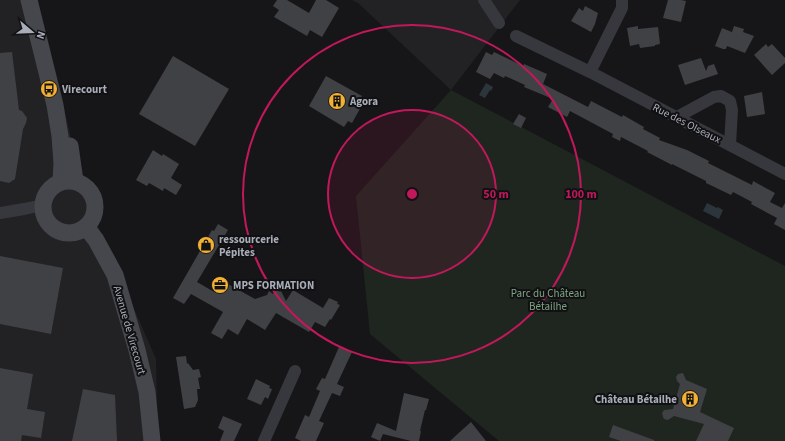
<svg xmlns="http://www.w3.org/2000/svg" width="785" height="441" font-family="'Source Sans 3',sans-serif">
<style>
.built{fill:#222225}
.green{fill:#1e261f}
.water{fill:#2c353c}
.building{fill:#404145}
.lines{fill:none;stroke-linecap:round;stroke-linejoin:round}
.street{stroke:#37383d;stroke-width:12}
.secondary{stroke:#45474d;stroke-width:17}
.ring{fill:none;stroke:#c2185b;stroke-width:2}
.labels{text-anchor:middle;stroke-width:4;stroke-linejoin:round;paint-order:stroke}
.poi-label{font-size:11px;font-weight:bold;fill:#a8adb8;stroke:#111113;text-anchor:start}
.street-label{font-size:11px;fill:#a8adb8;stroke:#111113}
.park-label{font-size:11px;fill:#7fa381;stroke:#111113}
.centre{fill:#c2185b;stroke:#111113;stroke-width:2}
.ring-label{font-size:12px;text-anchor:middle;font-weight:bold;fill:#c2185b;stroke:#111113;stroke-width:4;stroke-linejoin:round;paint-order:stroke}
</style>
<rect width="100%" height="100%" fill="#161618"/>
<g class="built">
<polygon points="0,0 37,0 86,199 156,359 158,441 0,441"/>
<polygon points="352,0 520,0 451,90 358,3"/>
</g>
<polygon class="green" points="451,90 785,266 785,441 499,441 370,334 356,196"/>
<g class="water">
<polygon points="486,83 493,87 491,91 490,90 485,98 479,95"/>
<polygon points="707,203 717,208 718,207 723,210 719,219 703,211"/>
</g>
<g class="building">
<polygon points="277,0 287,0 309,13 316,0 326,0 339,8 322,37 310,30 307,36 274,17 279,10 273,6"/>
<polygon points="668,0 681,0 686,1 681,22 663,18"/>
<polygon points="585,6 598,13 595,24 591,32 571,21 579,8 583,11"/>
<polygon points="638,26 638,29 658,27 660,44 655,45 655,46 640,48 639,44 630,46 627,28"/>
<polygon points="734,26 744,29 743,32 754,36 745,53 727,46 726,49 723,49 715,46 722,28 732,32"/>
<polygon points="766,44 768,47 772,44 785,58 785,63 772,75 754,55"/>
<polygon points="12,52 19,110 22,111 27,118 26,123 23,129 15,179 9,183 0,181 0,53"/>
<polygon points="486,52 492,55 494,52 523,66 524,64 547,74 543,84 588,107 591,101 622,117 623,115 644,127 643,129 660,138 659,140 687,150 709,161 708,163 752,185 753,181 775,193 770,202 782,208 785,203 785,230 774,224 777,218 751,204 752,202 733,192 731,195 706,183 706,181 672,164 672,165 647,152 648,151 621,137 620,141 612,137 613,134 570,111 567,117 548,107 553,99 524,87 525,85 505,76 504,78 494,73 490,79 476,72"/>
<polygon points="173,56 229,89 195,146 139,114"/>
<polygon points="701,58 706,71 708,66 714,64 718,74 685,85 678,65"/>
<polygon points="326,76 362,96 358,102 362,105 352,123 348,121 344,127 309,106"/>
<polygon points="762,92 765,114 747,117 744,96"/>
<polygon points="519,114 526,118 521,128 513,124"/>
<polygon points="153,150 162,156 163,154 179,164 171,178 182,185 176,195 164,188 163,191 149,183 147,186 136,180"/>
<polygon points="218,224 228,230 197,282 216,293 218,291 220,293 226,283 255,299 267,295 269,291 273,294 276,289 280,292 281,291 286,301 293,290 323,308 329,298 338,302 337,304 340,305 331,320 330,319 325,327 315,322 309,332 276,313 265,330 247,319 238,335 228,329 222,339 211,333 223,312 191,294 184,304 173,298 212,230 214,231"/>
<polygon points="0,256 63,268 51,334 0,324"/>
<polygon points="339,347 352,352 337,384 344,387 340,396 332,393 319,421 324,423 316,441 301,441 295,438 305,415 309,417 320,391 316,389 322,378 325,379"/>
<polygon points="186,356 187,364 188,363 193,370 199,369 201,377 198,378 200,389 197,389 198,400 195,407 184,409 176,357"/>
<polygon points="0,368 33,374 27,409 45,412 41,438 22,435 21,441 0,441"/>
<polygon points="683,373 686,380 707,389 700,412 734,428 728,441 696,441 704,424 674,416 668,420 664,419 663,417 662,413 664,410 673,409 680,384 677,381 676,377 678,374"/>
<polygon points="256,379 270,386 269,388 272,389 268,399 265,397 261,405 247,399"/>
<polygon points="83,389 115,395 117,441 72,441"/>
<polygon points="404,393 429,399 426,410 425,410 420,431 421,431 419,441 411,441 383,434 380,441 371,437 377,423 396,431"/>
<polygon points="223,416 242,424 234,441 220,441 224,431 218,428"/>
<polygon points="471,422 486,441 450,441 462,430"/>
<polygon points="613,425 654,440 654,441 621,441 609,437"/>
</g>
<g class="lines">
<g class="street">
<polyline points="484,0 499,23"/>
<polyline points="516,36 590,72 785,174"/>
<polyline points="590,72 622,8 622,0"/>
<polyline points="677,117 714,97 721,96 730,101 732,110 730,145"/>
<polyline points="0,213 24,209 43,205"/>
<polyline points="264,441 295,371"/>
</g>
<g class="secondary">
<polyline points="29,0 55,105 60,136 62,163 61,182"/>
<polyline points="70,146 75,181"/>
<circle cx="69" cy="207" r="26"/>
<polyline points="86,227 96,240 115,275 137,350 147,392 152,441"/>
</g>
</g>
<circle cx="412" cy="194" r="84" fill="#c2185b" fill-opacity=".12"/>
<g class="ring">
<circle cx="412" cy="194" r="84"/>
<circle cx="412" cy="194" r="169"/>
</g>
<defs>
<g id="bus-disc" transform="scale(0.9)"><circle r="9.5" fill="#f2b134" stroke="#111113"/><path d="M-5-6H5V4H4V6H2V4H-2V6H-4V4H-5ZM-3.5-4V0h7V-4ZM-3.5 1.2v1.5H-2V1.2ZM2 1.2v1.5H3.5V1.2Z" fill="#111"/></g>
<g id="building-disc" transform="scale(0.9)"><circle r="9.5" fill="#f2b134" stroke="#111113"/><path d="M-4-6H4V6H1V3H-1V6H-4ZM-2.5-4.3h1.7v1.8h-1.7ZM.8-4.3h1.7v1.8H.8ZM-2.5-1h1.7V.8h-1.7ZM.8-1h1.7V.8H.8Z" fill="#111"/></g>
<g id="shop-disc" transform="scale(0.9)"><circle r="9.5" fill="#f2b134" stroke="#111113"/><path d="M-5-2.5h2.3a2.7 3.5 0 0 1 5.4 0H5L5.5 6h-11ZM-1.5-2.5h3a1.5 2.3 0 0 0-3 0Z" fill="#111"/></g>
<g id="office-disc" transform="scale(0.9)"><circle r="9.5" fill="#f2b134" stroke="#111113"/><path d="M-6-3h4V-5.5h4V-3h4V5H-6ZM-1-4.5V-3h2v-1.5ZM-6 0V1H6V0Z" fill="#111"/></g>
</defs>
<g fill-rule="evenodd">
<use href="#bus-disc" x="49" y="89"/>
<use href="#building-disc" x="337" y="101"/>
<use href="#shop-disc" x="206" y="245"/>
<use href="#office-disc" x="220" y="285"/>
<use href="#building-disc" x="690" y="399"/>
</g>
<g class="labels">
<g class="poi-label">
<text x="62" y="93">Virecourt</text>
<text x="350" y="105">Agora</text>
<text x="219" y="243">ressourcerie<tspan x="219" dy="13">Pépites</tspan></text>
<text x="233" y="289">MPS FORMATION</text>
<text x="677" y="403" text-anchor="end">Château Bétailhe</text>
</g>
<g class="street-label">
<text transform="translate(687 123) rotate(27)" y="4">Rue des OIseaux</text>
<text transform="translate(130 330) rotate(74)" y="4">Avenue de Virecourt</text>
</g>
<g class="park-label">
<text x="548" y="297">Parc du Château<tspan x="548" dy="13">Bétailhe</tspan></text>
</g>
</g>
<circle cx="412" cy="194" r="6" class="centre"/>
<g class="ring-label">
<text x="496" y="198">50 m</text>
<text x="581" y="198">100 m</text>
</g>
<g transform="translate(32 32) rotate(109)" stroke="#111113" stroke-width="3" paint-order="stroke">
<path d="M0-3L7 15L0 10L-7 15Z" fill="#a8adb8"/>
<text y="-6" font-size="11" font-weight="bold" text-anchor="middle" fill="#a8adb8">N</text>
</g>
</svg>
